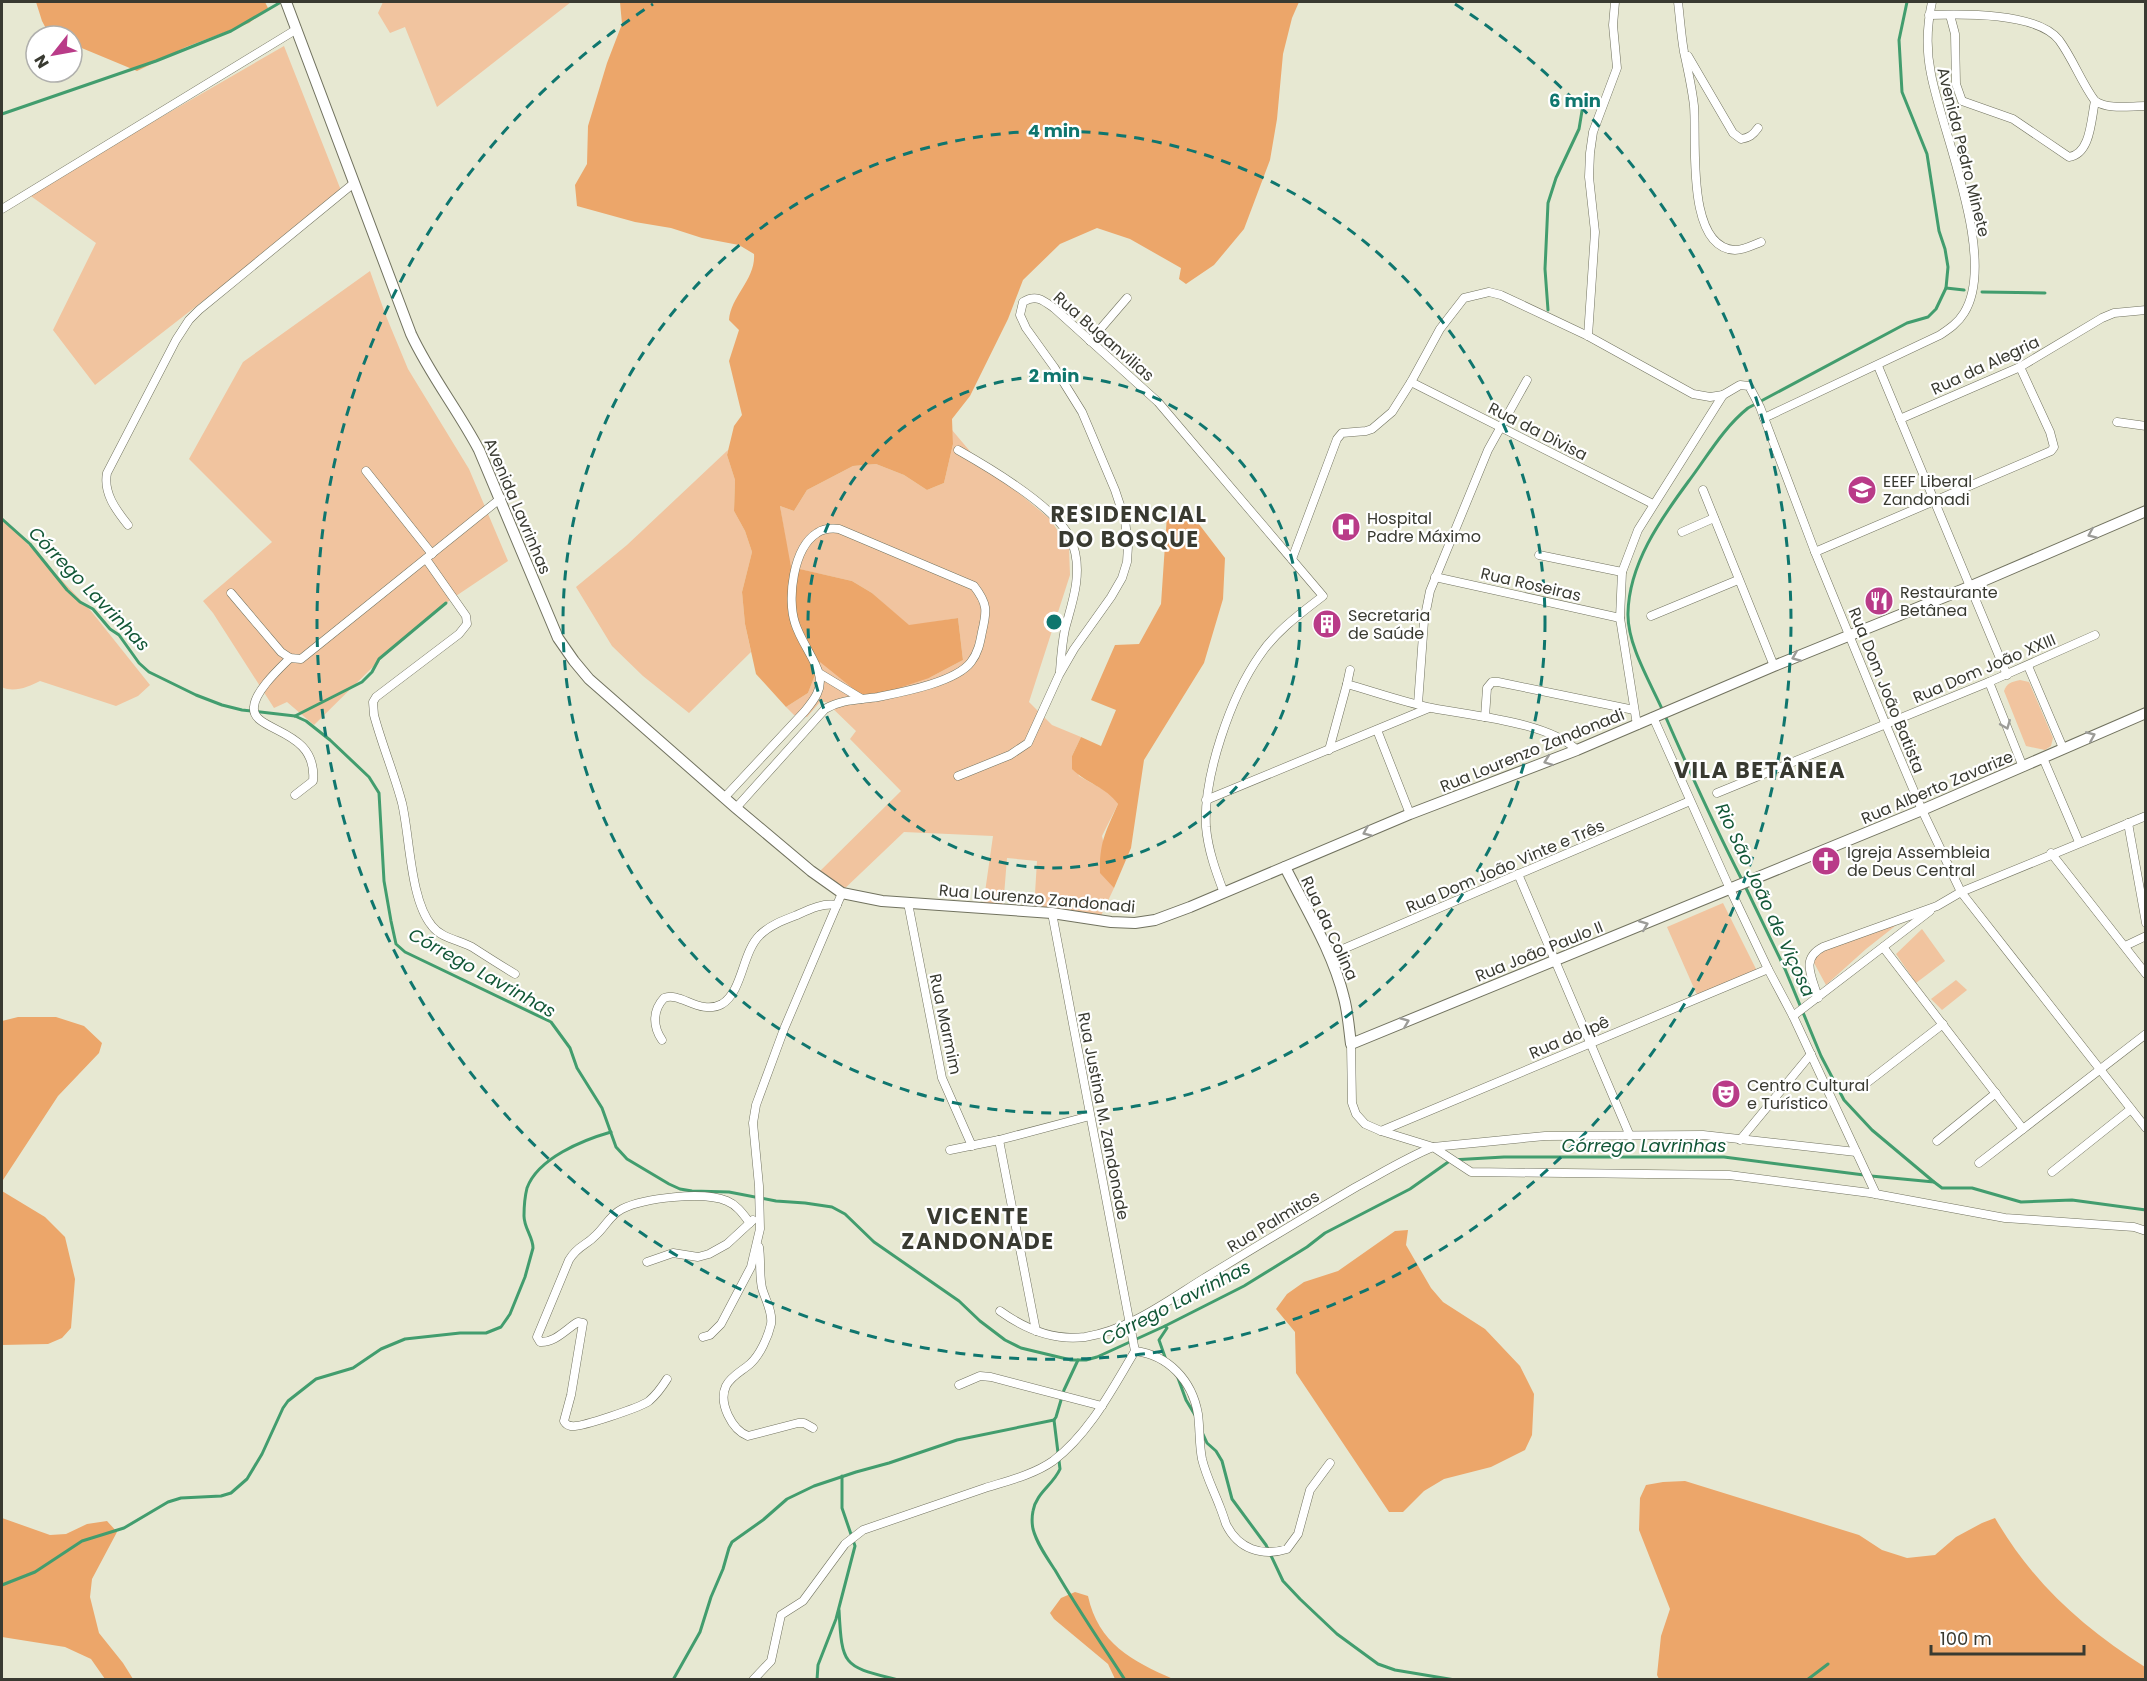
<svg xmlns="http://www.w3.org/2000/svg" width="2147" height="1681" font-family="Poppins,sans-serif">
<style>
.green{fill:#f1c49f}
.forest{fill:#eca66a}
.lines{fill:none;stroke-linecap:round;stroke-linejoin:round}
.stream{stroke:#429d6e;stroke-width:3}
.minor-casing{stroke:#71725f;stroke-width:9}
.tertiary-casing{stroke:#71725f;stroke-width:12}
.minor{stroke:#fff;stroke-width:8}
.tertiary{stroke:#fff;stroke-width:10}
.oneway{stroke:#9c9c98}
.ring{fill:none;stroke:#0f766e;stroke-width:3;stroke-dasharray:10 8}
.labels{text-anchor:middle;stroke-width:4.5;stroke-linejoin:round;paint-order:stroke}
.street-label{font-size:16px;fill:#393a31;stroke:#fff}
.poi-label{font-size:16px;fill:#393a31;stroke:#fff;text-anchor:start}
.water-label{font-size:18px;font-style:italic;fill:#125737;stroke:#fff}
.district-label{font-size:22px;font-weight:bold;letter-spacing:1.5px;fill:#393a31;stroke:#fff}
.centre{fill:#0f766e;stroke:#fff;stroke-width:3}
.ring-label{font-size:18px;text-anchor:middle;font-weight:bold;fill:#0f766e;stroke:#fff;stroke-width:4.5;stroke-linejoin:round;paint-order:stroke}
</style>
<rect width="100%" height="100%" fill="#e7e8d2"/>
<g class="green">
<polygon points="383,2 571,2 437,107 405,27 390,33 378,13"/>
<polygon points="284,46 342,193 95,385 53,330 96,243 28,194"/>
<polygon points="370,271 386,316 408,369 469,469 508,561 450,600 386,654 314,725 287,702 274,708 213,613 203,601 272,542 189,459 243,362"/>
<polygon points="952,430 974,456 1050,519 1069,548 1070,575 1029,702 1052,725 1081,737 1072,756 1079,776 1111,794 1118,804 1102,836 1114,888 1099,920 1034,910 1037,861 1007,858 1003,908 983,906 993,836 904,832 840,893 817,874 901,791 850,739 856,731 826,702 820,702 807,717 794,715 786,707 808,693 820,661 929,678 963,660 958,618 909,626 872,593 852,581 790,567 780,506 794,511 807,490 853,466 876,464 904,475 927,490 944,483 953,444"/>
<polygon points="728,450 727,455 735,480 734,511 745,531 752,552 742,592 745,624 751,652 689,713 643,676 612,646 576,587 627,545"/>
<path d="M2 517 91 611 150 685 138 696 116 706 40 681C29 687 13 693 2 687Z"/>
<path d="M2020 680 2029 682 2053 738 2051 746 2045 750 2026 746 2004 691C2007 683 2011 682 2020 680Z"/>
<polygon points="1723,903 1757,971 1697,995 1667,927"/>
<polygon points="1899,923 1866,949 1826,985 1813,961 1821,951"/>
<polygon points="1922,929 1945,961 1916,983 1896,954"/>
<polygon points="1956,980 1967,990 1942,1010 1931,999"/>
</g>
<g class="forest">
<polygon points="36,2 265,2 268,8 249,23 186,47 137,71 72,44 72,36 50,36 42,21"/>
<path d="M620 2H1299L1292 18 1283 54 1277 119 1270 160 1244 229 1214 265 1186 284 1179 279 1181 268 1130 239 1097 228 1060 244 1023 280 1008 319 970 396 952 419 953 444 944 483 927 490 904 475 876 464 853 466 807 490 794 511 780 506 791 567 852 581 872 593 909 625 958 618 963 660 929 678 866 699 820 662 808 693 786 707 756 674 745 624 742 592 752 552 745 531 734 511 735 480 727 455 734 426 742 415 729 361 739 330 729 320C731 296 756 279 754 254L739 245 702 238 671 228 635 222 577 206 575 185 587 164 588 126 607 63 622 24Z"/>
<path d="M1167 515 1195 519 1225 558 1223 599 1204 663 1144 760 1131 848 1114 888 1100 873C1099 843 1106 831 1118 804 1106 787 1086 783 1072 769V756L1081 737 1101 746 1116 710 1091 700 1115 645 1139 644 1161 604Z"/>
<polygon points="18,1017 56,1017 84,1026 102,1043 99,1053 58,1096 3,1180 2,1191 45,1217 65,1237 75,1279 71,1328 62,1338 48,1344 2,1345 2,1021"/>
<polygon points="1408,1230 1406,1245 1431,1288 1443,1302 1485,1329 1520,1366 1534,1394 1532,1435 1525,1450 1491,1467 1444,1479 1424,1491 1403,1512 1389,1512 1296,1373 1295,1332 1276,1309 1287,1294 1304,1282 1338,1271 1395,1231"/>
<path d="M1685 1481 1859 1535 1882 1550 1907 1558 1935 1555 1956 1537 1982 1523 1995 1518C2032 1582 2083 1628 2145 1667V1679H1659L1657 1675 1661 1636 1670 1609 1639 1530 1640 1498 1646 1485 1663 1482Z"/>
<polygon points="2,1518 50,1535 66,1534 87,1524 107,1521 117,1532 92,1579 90,1597 99,1633 123,1663 133,1679 105,1679 91,1659 65,1647 2,1637"/>
<path d="M1075 1592 1088 1596C1098 1643 1132 1661 1173 1679H1115L1108 1664 1054 1619 1050 1613 1061 1598Z"/>
</g>
<g class="lines">
<g class="stream">
<polyline points="2,114 156,61 231,31 281,2"/>
<polyline points="1946,288 1964,290"/>
<polyline points="1982,292 2045,293"/>
<polyline points="1548,310 1545,269 1548,203 1556,178 1579,129 1585,93"/>
<polyline points="2,519 30,544 67,590 80,602 93,609 110,629 119,635 139,663 149,672 196,695 222,705 242,710 295,716 306,721 330,740 369,777 379,793 384,881 391,921 396,944 405,952 551,1022 570,1048 577,1068 602,1108 616,1147 627,1159 669,1184 680,1189 692,1191 729,1192 776,1201 805,1203 832,1207 845,1214 874,1242 959,1301 980,1321 1005,1340 1021,1348 1071,1360 1086,1360 1097,1357 1165,1326 1244,1286 1307,1247 1325,1233 1410,1189 1451,1160 1504,1157 1724,1157 1864,1175"/>
<polyline points="295,716 362,682 372,672 379,659 446,603"/>
<path d="M1742 880C1714 825 1688 768 1663 711 1650 682 1627 644 1628 613 1629 564 1660 520 1688 482 1707 457 1723 428 1748 408L1907 323 1928 317 1936 309 1946 288 1948 267 1945 249 1939 231 1927 154 1902 92 1899 40 1907 2"/>
<polyline points="1745,886 1785,969 1821,1056 1844,1100 1872,1130 1934,1182 1942,1188 1972,1188 2021,1202 2072,1200 2146,1210"/>
<polyline points="1871,1176 1934,1182"/>
<polyline points="1165,1326 1167,1328 1159,1340 1166,1360"/>
<path d="M1078 1360 1064 1390 1056 1417 1054 1420 1060 1469C1053 1485 1036 1493 1033 1511 1032 1516 1032 1524 1033 1529 1037 1544 1047 1558 1055 1570 1077 1608 1101 1643 1125 1680"/>
<polyline points="1178,1378 1186,1400 1195,1415"/>
<polyline points="1202,1432 1207,1443 1216,1451 1222,1461 1232,1499 1266,1545 1283,1581 1300,1599 1337,1634 1378,1664 1395,1670 1455,1680"/>
<path d="M2 1585 35 1572 82 1541 124 1528 168 1502 181 1498 221 1496 231 1493 247 1479 262 1454 283 1408 288 1401 316 1379 353 1368 381 1349 405 1339 460 1333H486L501 1327 510 1314 525 1277 533 1248C533 1237 524 1228 524 1216 524 1208 525 1196 527 1188 538 1158 583 1140 611 1132"/>
<path d="M839 1610C842 1668 844 1666 898 1680"/>
<polyline points="673,1680 700,1632 711,1597 723,1569 729,1548 732,1542 763,1520 787,1499 814,1486 856,1472 889,1463 957,1440 1054,1420"/>
<polyline points="817,1680 818,1665 836,1619 855,1546 842,1508 842,1476"/>
<polyline points="1807,1680 1828,1664"/>
</g>
<g class="minor-casing">
<g id="minor">
<path d="M1678 2C1680 18 1681 35 1684 52 1688 70 1692 88 1694 106 1697 139 1685 248 1735 250 1744 250 1753 245 1761 242"/>
<path d="M1929 15C1962 14 2037 12 2059 40 2073 59 2081 82 2095 101 2109 110 2129 106 2146 106"/>
<path d="M1950 15 1955 34 1956 84 1962 101 2013 119 2069 157C2091 154 2091 119 2095 101"/>
<path d="M1688 56 1733 133 1741 139C1749 138 1753 135 1758 128"/>
<polyline points="2,209 297,29"/>
<polyline points="1588,336 1595,232 1589,177 1590,153 1593,132 1617,68 1613,25 1615,2"/>
<polyline points="1090,341 1127,298"/>
<polyline points="1878,366 2007,675"/>
<polyline points="1411,382 1653,504"/>
<path d="M1764 418 1940 335C1949 329 1958 323 1964 313 1998 259 1942 133 1931 74 1926 50 1927 25 1932 2"/>
<polyline points="1900,419 2020,367 2102,318 2114,313 2146,310"/>
<polyline points="2117,422 2146,426"/>
<path d="M958 450C988 467 1056 507 1070 538 1077 552 1078 569 1076 584 1074 599 1069 614 1065 629 1062 643 1061 657 1060 671"/>
<polyline points="366,471 432,554"/>
<polyline points="1703,490 1774,666"/>
<path d="M128 525C116 510 103 493 107 473L176 340 189 320 199 310 354 183"/>
<polyline points="1682,532 1714,518"/>
<polyline points="1815,552 2051,451 2054,447 2050,432 2020,367"/>
<polyline points="1539,555 1622,572"/>
<path d="M426 559 466 616 467 624 459 634 376 697 373 702 374 715C382 745 394 773 402 803 410 837 410 900 432 926 441 938 459 940 472 947 486 956 500 965 515 974"/>
<polyline points="1292,559 1337,439 1342,433 1366,431 1372,429 1392,412 1411,382 1440,329 1464,298 1489,292 1501,295 1588,336 1693,394 1710,397 1723,395 1740,385 1749,386 1760,407 1815,552 1886,725 1922,810 1961,892 2146,1128"/>
<polyline points="1435,577 1620,618"/>
<polyline points="231,593 281,652 290,658 301,659 501,498"/>
<polyline points="1651,616 1738,580"/>
<path d="M290 658C279 669 255 691 254 707 251 733 318 727 313 781L295 795"/>
<polyline points="2028,666 2063,748"/>
<path d="M1350 670 1347 684C1375 692 1403 702 1432 708 1473 716 1547 722 1577 750"/>
<polyline points="819,673 862,699"/>
<polyline points="1989,682 2023,767"/>
<polyline points="1418,704 1424,621 1430,591 1488,450 1527,380"/>
<polyline points="1485,717 1487,688 1492,682 1498,682 1634,710"/>
<polyline points="1653,717 1730,889 1768,969 1793,1016 1876,1194"/>
<polyline points="1637,725 1620,618 1622,572 1638,530 1723,395"/>
<polyline points="1377,730 1410,814"/>
<polyline points="1329,750 1347,684"/>
<polyline points="2043,758 2079,842"/>
<path d="M958 776 1010 755 1028 743 1059 675 1074 649 1111 597 1122 578 1127 562 1128 546 1125 520 1115 490 1082 412 1054 367 1026 328 1020 315 1023 302C1036 294 1043 300 1054 308L1158 402 1323 596C1301 613 1276 631 1260 655 1231 696 1203 776 1206 827 1208 850 1216 872 1224 893"/>
<polyline points="1717,793 1989,682 2095,635"/>
<path d="M724 798 805 711C814 700 823 689 819 674 815 659 800 640 795 623 787 599 793 548 817 533 823 529 831 528 839 529L974 586C988 604 987 611 982 632 980 643 978 653 971 662 956 682 903 692 878 697 860 700 842 699 825 709L736 808"/>
<polyline points="1206,800 1429,708"/>
<polyline points="2128,823 2146,923"/>
<polyline points="2051,853 2146,974"/>
<polyline points="1518,874 1630,1136"/>
<polyline points="908,903 942,1078 972,1146"/>
<polyline points="1052,913 1135,1351"/>
<polyline points="2125,946 2146,936"/>
<polyline points="1883,947 2023,1129"/>
<polyline points="1329,955 1690,801"/>
<path d="M1818 998C1812 976 1800 959 1823 947L1937 906 1961 892 2146 816"/>
<polyline points="1793,1016 1930,911"/>
<path d="M662 1040C653 1027 652 1011 664 998 680 991 700 1016 722 1004 743 991 742 952 760 935 770 925 784 920 797 915 810 909 822 903 837 905"/>
<polyline points="1351,1044 1352,1103 1356,1114 1365,1124 1381,1131 1433,1147 1545,1136 1703,1135 1856,1152"/>
<polyline points="1864,1085 1943,1024"/>
<polyline points="1381,1131 1768,969"/>
<polyline points="999,1140 1036,1331"/>
<polyline points="1740,1140 1811,1054"/>
<polyline points="1937,1141 1996,1093"/>
<polyline points="950,1150 999,1140 1090,1116"/>
<polyline points="1979,1163 2146,1034"/>
<polyline points="2052,1172 2131,1109"/>
<path d="M759 1247C761 1260 759 1274 762 1288 765 1299 773 1312 771 1324 768 1337 760 1355 750 1364 742 1371 731 1376 726 1386 718 1403 732 1430 748 1436L798 1423H804L813 1428"/>
<polyline points="647,1262 673,1253 698,1257 709,1254 727,1244 753,1220"/>
<path d="M1000 1311C1025 1329 1053 1341 1085 1337 1129 1330 1166 1302 1203 1279 1254 1248 1305 1217 1356 1187 1382 1173 1406 1158 1433 1147L1471 1172 1729 1175 1870 1193 2005 1218 2134 1227 2146 1231"/>
<polyline points="703,1337 710,1335 721,1324 751,1267 760,1229 759,1186 753,1123 756,1105 784,1029 842,893"/>
<path d="M1135 1351C1168 1355 1192 1380 1198 1414 1200 1429 1199 1444 1202 1459 1206 1476 1214 1491 1220 1507 1222 1512 1224 1518 1226 1524 1238 1549 1262 1557 1287 1549L1298 1534 1310 1490 1330 1463"/>
<path d="M667 1379C662 1387 656 1395 649 1401 641 1407 580 1428 571 1426 566 1425 566 1424 564 1421L571 1395 583 1323 578 1322C566 1329 555 1343 540 1342L537 1337 569 1260C578 1245 586 1246 596 1235 605 1227 610 1215 622 1209 644 1198 703 1191 727 1201 737 1205 743 1214 750 1223"/>
<polyline points="959,1385 980,1376 991,1377 1102,1406"/>
<path d="M753 1680 771 1661 781 1615 803 1601 845 1544 863 1530C904 1516 944 1502 985 1488 1007 1481 1033 1475 1053 1461 1090 1433 1112 1389 1135 1351"/>
</g>
</g>
<g class="tertiary-casing">
<g id="tertiary">
<path d="M286 2 411 334C430 375 458 410 479 450L558 638 574 661 589 679 736 808 811 871 842 893 882 901 1052 913 1111 922 1135 923 1155 920 1190 907 1410 814 1577 750 1774 666 1969 587 2146 511"/>
<path d="M1285 867C1306 909 1333 952 1344 998 1348 1013 1349 1029 1351 1044L1922 810 2146 713"/>
</g>
</g>
<use href="#minor" class="minor"/>
<use href="#tertiary" class="tertiary"/>
</g>
<defs><path id="oneway-chevron" d="M-2-3.5L2.5 0L-2 3.5" fill="none" stroke-width="1.6" stroke-linecap="round" stroke-linejoin="round" transform="scale(1.5)"/></defs>
<g class="oneway">
<use href="#oneway-chevron" transform="translate(2092 534) rotate(157)"/>
<use href="#oneway-chevron" transform="translate(1796 657) rotate(158)"/>
<use href="#oneway-chevron" transform="translate(2006 725) rotate(68)"/>
<use href="#oneway-chevron" transform="translate(2091 736) rotate(-23)"/>
<use href="#oneway-chevron" transform="translate(1548 761) rotate(159)"/>
<use href="#oneway-chevron" transform="translate(1367 832) rotate(157)"/>
<use href="#oneway-chevron" transform="translate(1644 925) rotate(-22)"/>
<use href="#oneway-chevron" transform="translate(1405 1022) rotate(-22)"/>
</g>
<g class="ring">
<circle cx="1054" cy="622" r="246"/>
<circle cx="1054" cy="622" r="491"/>
<path d="M1455 4A737 737 0 1 1 653 4"/>
</g>
<defs>
<g id="school-disc" transform="scale(1.5)"><circle r="9.5" fill="#b93b88" stroke="#fff"/><path d="M0-5L7-2L0 1L-7-2ZM-4 1L0 2.5L4 1V4Q0 6-4 4Z" fill="#fff"/></g>
<g id="hospital-disc" transform="scale(1.5)"><circle r="9.5" fill="#b93b88" stroke="#fff"/><path d="M-5-5h3v3.5h4V-5h3V5h-3V1.5h-4V5h-3Z" fill="#fff"/></g>
<g id="restaurant-disc" transform="scale(1.5)"><circle r="9.5" fill="#b93b88" stroke="#fff"/><path d="M-5-6h1v4h1v-4h1v4h1v-4h1v5L-1.5 .5V6h-2V.5L-5-1ZM5-6V6H3V1.5H1.5Q1.5-4 5-6Z" fill="#fff"/></g>
<g id="building-disc" transform="scale(1.5)"><circle r="9.5" fill="#b93b88" stroke="#fff"/><path d="M-4-6H4V6H1V3H-1V6H-4ZM-2.5-4.3h1.7v1.8h-1.7ZM.8-4.3h1.7v1.8H.8ZM-2.5-1h1.7V.8h-1.7ZM.8-1h1.7V.8H.8Z" fill="#fff"/></g>
<g id="church-disc" transform="scale(1.5)"><circle r="9.5" fill="#b93b88" stroke="#fff"/><path d="M-1.2-6h2.4v3.5h3.3v2.4h-3.3V6h-2.4V-.1h-3.3v-2.4h3.3Z" fill="#fff"/></g>
<g id="theatre-disc" transform="scale(1.5)"><circle r="9.5" fill="#b93b88" stroke="#fff"/><path d="M-5-5.5Q0-4 5-5.5V0Q5 5 0 6Q-5 5-5 0ZM-3.3-2.5H-1v1.5H-3.3ZM1-2.5H3.3v1.5H1ZM-2.8 1Q0 5.5 2.8 1Z" fill="#fff"/></g>
</defs>
<g fill-rule="evenodd">
<use href="#school-disc" x="1862" y="490"/>
<use href="#hospital-disc" x="1346" y="527"/>
<use href="#restaurant-disc" x="1879" y="601"/>
<use href="#building-disc" x="1327" y="624"/>
<use href="#church-disc" x="1826" y="861"/>
<use href="#theatre-disc" x="1726" y="1094"/>
</g>
<g class="labels">
<g class="street-label">
<text transform="translate(1964 152) rotate(76)" y="6">Avenida Pedro Minete</text>
<text transform="translate(1104 336) rotate(41)" y="6">Rua Buganvilias</text>
<text transform="translate(1985 365) rotate(-25)" y="6">Rua da Alegria</text>
<text transform="translate(1538 431) rotate(27)" y="6">Rua da Divisa</text>
<text transform="translate(518 506) rotate(67)" y="6">Avenida Lavrinhas</text>
<text transform="translate(1531 584) rotate(13)" y="6">Rua Roseiras</text>
<text transform="translate(1984 668) rotate(-23)" y="6">Rua Dom João XXIII</text>
<text transform="translate(1887 690) rotate(68)" y="6">Rua Dom João Batista</text>
<text transform="translate(1532 750) rotate(-22)" y="6">Rua Lourenzo Zandonadi</text>
<text transform="translate(1937 787) rotate(-23)" y="6">Rua Alberto Zavarize</text>
<text transform="translate(1505 866) rotate(-23)" y="6">Rua Dom João Vinte e Três</text>
<text transform="translate(1037 898) rotate(5)" y="6">Rua Lourenzo Zandonadi</text>
<text transform="translate(1330 928) rotate(65)" y="6">Rua da Colina</text>
<text transform="translate(1539 951) rotate(-22)" y="6">Rua João Paulo II</text>
<text transform="translate(946 1024) rotate(78)" y="6">Rua Marmim</text>
<text transform="translate(1569 1037) rotate(-23)" y="6">Rua do Ipê</text>
<text transform="translate(1104 1116) rotate(79)" y="6">Rua Justina M. Zandonade</text>
<text transform="translate(1273 1221) rotate(-31)" y="6">Rua Palmitos</text>
</g>
<g class="poi-label">
<text x="1883" y="487">EEEF Liberal<tspan x="1883" dy="18">Zandonadi</tspan></text>
<text x="1367" y="524">Hospital<tspan x="1367" dy="18">Padre Máximo</tspan></text>
<text x="1900" y="598">Restaurante<tspan x="1900" dy="18">Betânea</tspan></text>
<text x="1348" y="621">Secretaria<tspan x="1348" dy="18">de Saúde</tspan></text>
<text x="1847" y="858">Igreja Assembleia<tspan x="1847" dy="18">de Deus Central</tspan></text>
<text x="1747" y="1091">Centro Cultural<tspan x="1747" dy="18">e Turístico</tspan></text>
</g>
<g class="water-label">
<text transform="translate(89 589) rotate(46)" y="6">Córrego Lavrinhas</text>
<text transform="translate(1765 900) rotate(65)" y="6">Rio São João de Viçosa</text>
<text transform="translate(482 973) rotate(29)" y="6">Córrego Lavrinhas</text>
<text x="1644" y="1152">Córrego Lavrinhas</text>
<text transform="translate(1176 1303) rotate(-27)" y="6">Córrego Lavrinhas</text>
</g>
<g class="district-label">
<text x="1129" y="522">RESIDENCIAL<tspan x="1129" dy="25">DO BOSQUE</tspan></text>
<text x="1760" y="778">VILA BETÂNEA</text>
<text x="978" y="1224">VICENTE<tspan x="978" dy="25">ZANDONADE</tspan></text>
</g>
</g>
<circle cx="1054" cy="622" r="9" class="centre"/>
<g class="ring-label">
<text x="1575" y="107">6 min</text>
<text x="1054" y="137">4 min</text>
<text x="1054" y="382">2 min</text>
</g>
<rect width="2147" height="1681" fill="none" stroke="#393a31" stroke-width="6"/>
<g transform="translate(54 54) rotate(239)"><circle r="28" fill="#ffffff" stroke="#b0b0ad" stroke-width="1.5"/>
<path d="M0-4.5L10 22L0 15L-10 22Z" fill="#b93b88"/>
<text y="-9" font-size="16" font-weight="bold" text-anchor="middle" fill="#393a31">N</text>
</g>
<path d="M1931 1645v9h153v-9" fill="none" stroke="#393a31" stroke-width="3"/>
<text x="1940" y="1645" font-size="18" fill="#393a31" stroke="#ffffff" stroke-width="4.5" paint-order="stroke">100 m</text>
</svg>
